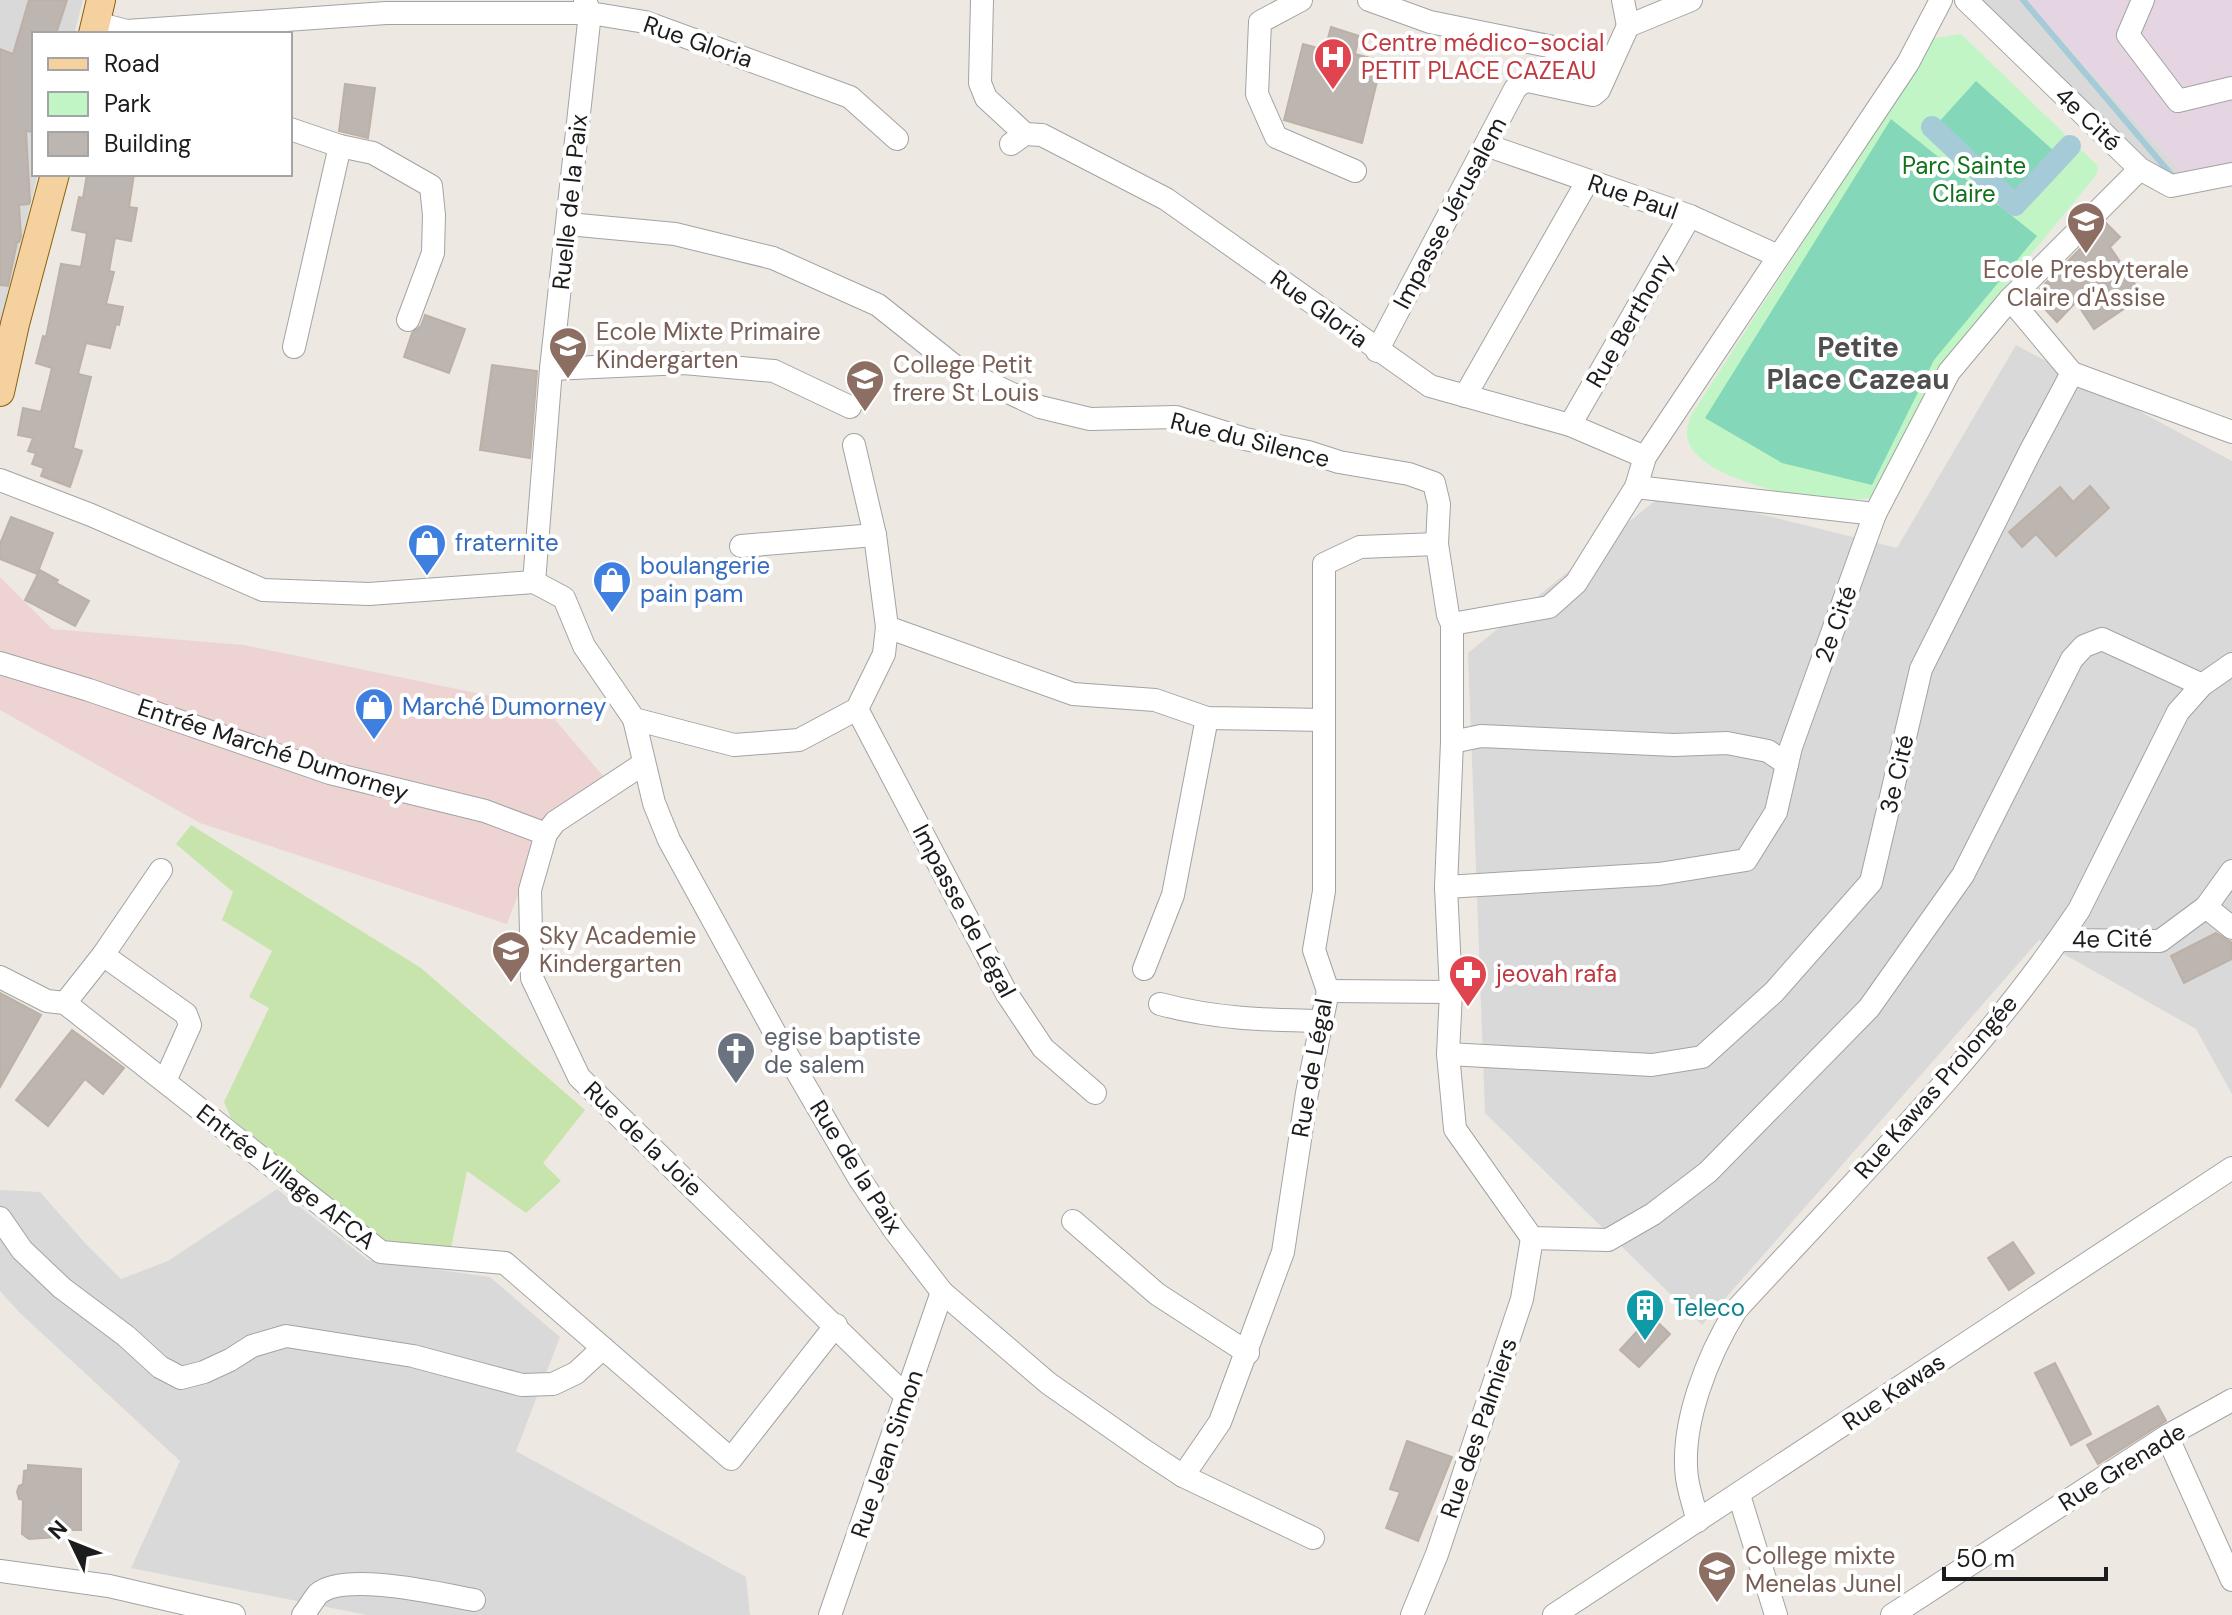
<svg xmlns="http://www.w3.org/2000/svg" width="2232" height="1615" font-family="'DM Sans',sans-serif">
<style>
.residential{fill:#dad9d9}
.commercial{fill:#edd4d2}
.industrial{fill:#e5d4e2}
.grass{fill:#c6e4ab}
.park{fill:#c1f5c6}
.pitch{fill:#85d7b9}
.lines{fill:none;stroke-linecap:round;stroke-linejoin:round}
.stream{stroke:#a5cbd8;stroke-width:6}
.canal{stroke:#a5cbd8;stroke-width:22}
.building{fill:#bdb5af;stroke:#bdb0a6;stroke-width:2}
.minor-casing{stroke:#a3a3a3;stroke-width:24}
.major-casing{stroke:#8a620a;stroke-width:30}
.minor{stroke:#fff;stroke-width:22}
.major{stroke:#f5d19f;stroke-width:28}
.labels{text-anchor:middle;stroke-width:8;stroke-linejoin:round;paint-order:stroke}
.street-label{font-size:24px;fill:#1c1c1c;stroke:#fff}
.health-label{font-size:24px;fill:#be3a42;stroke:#fff;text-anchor:start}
.park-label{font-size:24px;fill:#12711c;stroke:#fff}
.education-label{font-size:24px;fill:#785e54;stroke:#fff;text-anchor:start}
.shop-label{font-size:24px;fill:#366cbe;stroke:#fff;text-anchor:start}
.worship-label{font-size:24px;fill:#5b616d;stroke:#fff;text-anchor:start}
.culture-label{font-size:24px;fill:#0d838f;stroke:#fff;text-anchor:start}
.quarter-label{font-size:28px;font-weight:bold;fill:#4f4f4f;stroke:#fff}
</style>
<rect width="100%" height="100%" fill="#ede9e2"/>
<g class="residential">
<polygon points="0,0 83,0 74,34 34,34 34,174 38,174 0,329"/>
<polygon points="1972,0 2025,0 2186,177 2155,188"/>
<polygon points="2016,345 2232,461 2232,1094 2196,1029 2039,940 1702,1325 1485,1113 1468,653 1667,491 1897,548"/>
<polygon points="277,1189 368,1260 490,1277 560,1337 516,1451 746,1577 750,1615 367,1615 131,1568 180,1461 20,1313 0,1291 0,1190 40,1192 85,1243 121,1279 168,1261"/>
</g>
<polygon class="commercial" points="0,577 52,629 244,645 544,707 604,777 547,818 507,924 200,823 0,710"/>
<polygon class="industrial" points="2025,0 2232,0 2232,165 2186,177"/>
<polygon class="grass" points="191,825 421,968 585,1110 543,1163 561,1181 526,1213 467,1171 451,1248 383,1242 231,1118 224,1102 269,1008 249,997 272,951 222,920 233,892 176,844"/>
<path class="park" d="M1961 34 2098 166 2097 174 1942 363 1872 498C1854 499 1834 502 1816 499 1785 494 1686 474 1687 432 1687 426 1690 419 1692 414L1935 38Z"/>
<g class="pitch">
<polygon points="1976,81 2054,151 2014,194 1938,123"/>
<polygon points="1891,119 2037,236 1934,360 1872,485 1782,463 1705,418"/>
</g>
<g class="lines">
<polyline class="stream" points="2023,0 2175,179"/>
<polyline class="canal" points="1932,127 2015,205 2070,146"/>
</g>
<g class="building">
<polygon points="29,0 67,0 56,34 34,34 34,132 26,131 30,201 29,204 19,205 21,236 19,242 17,242 8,286 0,285 0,49 13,54"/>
<polygon points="1331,27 1359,36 1355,54 1382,61 1362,143 1284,120 1303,44 1325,50"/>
<polygon points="345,84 375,88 368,138 339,131"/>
<polygon points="87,174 134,174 129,207 137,208 131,241 115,238 109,271 114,272 106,304 123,307 119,325 116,324 110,348 86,343 78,374 91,377 73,448 82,451 70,487 41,476 44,468 32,464 36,453 28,451 33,438 18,435 23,408 41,412 52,368 36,363 43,336 46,337 61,264 81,267 87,233 72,230 79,197 83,198"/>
<polygon points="2106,223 2120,237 2110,247 2143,296 2094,329 2076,302 2057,322 2033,296"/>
<polygon points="425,315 465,329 449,373 404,357 412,333 421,326"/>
<polygon points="492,365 537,371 530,458 480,450"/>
<polygon points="2090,486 2109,508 2056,556 2036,534 2022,547 2009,532 2060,487 2073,502"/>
<polygon points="11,517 53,533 37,574 0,559 0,544"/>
<polygon points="40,570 58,580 56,583 89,601 75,626 25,600"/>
<polygon points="2216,933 2231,942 2232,959 2184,983 2171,956"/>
<polygon points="0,993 41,1015 0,1087"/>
<polygon points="72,1030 124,1068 103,1094 85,1079 48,1126 16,1100"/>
<polygon points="2013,1242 2034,1273 2009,1290 1988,1258"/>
<polygon points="1651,1316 1670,1334 1639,1367 1620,1350"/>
<polygon points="2055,1363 2091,1434 2071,1445 2035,1373"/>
<polygon points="2158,1406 2166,1421 2098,1464 2087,1445"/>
<polygon points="1407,1441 1452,1457 1418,1541 1386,1528 1400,1492 1390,1489"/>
<polygon points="28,1465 81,1469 81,1530 64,1530 57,1537 29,1539 22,1534 23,1500 19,1499 17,1492 19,1486 23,1484 24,1471 28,1470"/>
</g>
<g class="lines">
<g class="minor-casing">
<g id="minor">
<polyline points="982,0 980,83 986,98 1025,134"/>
<polyline points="1301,0 1260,22 1257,94 1276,137 1355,171"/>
<polyline points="1369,0 1430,22 1612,59"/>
<polyline points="1623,0 1628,26 1691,0"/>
<polyline points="1966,0 2140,169 2171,186 2232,174"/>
<polyline points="2143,0 2128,35 2178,101 2232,88"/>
<polyline points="96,23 127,31 386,13 590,13 645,22 850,97 897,139"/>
<polyline points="290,129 340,146 373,153 431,186 434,215 433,253 408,320"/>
<polyline points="1011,144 1025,134 1042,135 1166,199 1430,386 1570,425 1645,457"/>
<polyline points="1486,145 1690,216 1778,256"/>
<polyline points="568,224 675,234 773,258 878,305 957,368 1040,407 1090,419 1176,417 1245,439 1308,452 1339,462 1409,474 1434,483 1439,504 1437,544 1448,615 1452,624 1452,742 1446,887 1451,992 1448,1054 1455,1129 1532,1238 1608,1240 1653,1214 1708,1172 1869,1008 1963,875 2072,659 2084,646 2102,639 2202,685"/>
<polyline points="2010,299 2072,373"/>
<polyline points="294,347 340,146"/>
<polyline points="1377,351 1515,89 1520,84 1528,81 1593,95 1599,90 1628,26"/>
<polyline points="551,369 684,363 774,371 850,407"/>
<polyline points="2072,373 2232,432"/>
<polyline points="1465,396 1587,182"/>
<polyline points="1570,425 1690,216"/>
<polyline points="854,445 875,535 887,627"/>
<polyline points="0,480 91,515 263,590 369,594 534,582"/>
<polyline points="1636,487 1875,514"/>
<polyline points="741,546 875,535"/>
<polyline points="534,582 564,598 584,646 634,719 734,745 799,740 857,709 884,654 887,627 1073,694 1155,700 1207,718 1324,720"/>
<polyline points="534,582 551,369 590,13 585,0"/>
<polyline points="1452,624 1549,607 1576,583 1636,487 1645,457 1908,63 1941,0"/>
<polyline points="0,663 89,690 330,773 485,811 546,834"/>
<polyline points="857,709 1007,994 1043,1048 1095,1093"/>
<polyline points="634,719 654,803 669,840 782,1046 859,1178 895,1231 942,1292 1048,1383 1145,1451 1183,1476 1313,1538"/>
<polyline points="1452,742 1481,736 1674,745 1727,743 1768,751 1787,764"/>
<polyline points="643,764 555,822 546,834 530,890 532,978 579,1077 907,1397"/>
<polyline points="1446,887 1659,874 1746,860 1776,812 1791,747 1875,514 1949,372 2010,299 2140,169"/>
<polyline points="2206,907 2232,928"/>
<polyline points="2059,940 2160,941 2206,907 2232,871"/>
<polyline points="103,955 186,1014 190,1025 165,1081"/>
<polyline points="1144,969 1173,895 1207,718"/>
<polyline points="0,977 47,1001 65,1003 381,1252 505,1263 731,1459 836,1325"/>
<polyline points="1328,991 1451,992"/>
<polyline points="65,1003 103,955 161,870"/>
<path d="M1160 1004C1216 1019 1265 1020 1322 1021"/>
<polyline points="1448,1054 1652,1065 1702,1057 1774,992 1871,882 1921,669 2031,450 2072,373"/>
<polyline points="0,1218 22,1250 62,1288 126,1336 160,1367 181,1378 204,1372 230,1360 252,1346 286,1336 413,1356 522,1385 553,1384 576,1373 603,1348"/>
<polyline points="1073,1221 1157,1294 1248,1353"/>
<polyline points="2167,1436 2232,1580"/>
<polyline points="1183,1476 1220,1422 1283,1252 1307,1093 1328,991 1314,950 1324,891 1324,564 1360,547 1437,544"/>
<polyline points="1739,1495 1776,1615"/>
<path d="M1698 1521C1694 1507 1689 1492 1687 1478 1680 1424 1708 1355 1736 1310 1854 1181 1981 1056 2079 910L2178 712 2202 685 2232 664"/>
<polyline points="0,1571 109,1586 234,1615"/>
<path d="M303 1615C308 1609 313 1600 318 1594 344 1571 441 1594 474 1600"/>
<polyline points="830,1615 942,1292"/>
<polyline points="1412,1615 1437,1554 1522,1299 1532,1238"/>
<polyline points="1554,1615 2232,1168"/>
<polyline points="1892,1615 2167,1436 2232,1400"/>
</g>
</g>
<g class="major-casing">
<g id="major">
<polyline points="93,34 101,0"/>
<polyline points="0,392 15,324 55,174"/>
</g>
</g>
<use href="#minor" class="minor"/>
<use href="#major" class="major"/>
</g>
<defs>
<g id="hospital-pin" transform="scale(2)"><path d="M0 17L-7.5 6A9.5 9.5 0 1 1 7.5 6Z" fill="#e0444e" stroke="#fff"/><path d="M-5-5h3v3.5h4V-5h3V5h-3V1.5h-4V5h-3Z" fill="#fff"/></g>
<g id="school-pin" transform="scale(2)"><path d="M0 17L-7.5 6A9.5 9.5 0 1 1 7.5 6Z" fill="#8d6e63" stroke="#fff"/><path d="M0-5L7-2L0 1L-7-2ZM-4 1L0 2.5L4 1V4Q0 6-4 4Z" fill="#fff"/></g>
<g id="shop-pin" transform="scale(2)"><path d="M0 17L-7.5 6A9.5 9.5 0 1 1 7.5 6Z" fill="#3f7fe0" stroke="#fff"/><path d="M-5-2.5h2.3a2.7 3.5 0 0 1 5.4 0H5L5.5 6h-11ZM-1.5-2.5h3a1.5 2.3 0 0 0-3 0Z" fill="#fff"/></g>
<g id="pharmacy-pin" transform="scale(2)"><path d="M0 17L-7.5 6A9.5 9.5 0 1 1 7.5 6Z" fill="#e0444e" stroke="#fff"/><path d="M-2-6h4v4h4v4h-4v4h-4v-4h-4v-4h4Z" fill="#fff"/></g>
<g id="church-pin" transform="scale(2)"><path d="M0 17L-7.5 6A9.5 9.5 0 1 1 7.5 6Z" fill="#6b7280" stroke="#fff"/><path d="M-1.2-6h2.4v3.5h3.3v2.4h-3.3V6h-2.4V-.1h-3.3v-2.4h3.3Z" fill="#fff"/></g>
<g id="building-pin" transform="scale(2)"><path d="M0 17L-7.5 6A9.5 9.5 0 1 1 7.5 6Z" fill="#0f9aa8" stroke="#fff"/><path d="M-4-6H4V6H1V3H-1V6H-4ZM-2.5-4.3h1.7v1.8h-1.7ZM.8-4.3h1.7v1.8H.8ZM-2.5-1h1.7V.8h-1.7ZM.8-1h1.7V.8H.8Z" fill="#fff"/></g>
<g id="university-pin" transform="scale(2)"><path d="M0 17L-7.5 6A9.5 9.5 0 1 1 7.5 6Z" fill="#8d6e63" stroke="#fff"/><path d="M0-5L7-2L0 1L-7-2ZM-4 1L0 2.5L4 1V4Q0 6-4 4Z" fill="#fff"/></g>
</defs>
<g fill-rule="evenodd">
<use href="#hospital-pin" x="1333" y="57"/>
<use href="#school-pin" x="2086" y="221"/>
<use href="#school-pin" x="568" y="346"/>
<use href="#school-pin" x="865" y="379"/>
<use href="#shop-pin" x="427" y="543"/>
<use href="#shop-pin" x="612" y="580"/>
<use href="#shop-pin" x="374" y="707"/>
<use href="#school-pin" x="511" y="950"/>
<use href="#pharmacy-pin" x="1468" y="974"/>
<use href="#church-pin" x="736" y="1051"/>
<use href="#building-pin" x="1645" y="1308"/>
<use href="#university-pin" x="1717" y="1570"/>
</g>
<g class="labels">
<g class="street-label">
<text transform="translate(698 42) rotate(19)" y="8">Rue Gloria</text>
<text transform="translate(2088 119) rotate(44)" y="8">4e Cité</text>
<text transform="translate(1633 197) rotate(19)" y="8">Rue Paul</text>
<text transform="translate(570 202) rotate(-84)" y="8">Ruelle de la Paix</text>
<text transform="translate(1450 213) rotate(-62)" y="8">Impasse Jérusalem</text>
<text transform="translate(1319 309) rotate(36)" y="8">Rue Gloria</text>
<text transform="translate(1630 321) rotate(-60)" y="8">Rue Berthony</text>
<text transform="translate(1250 440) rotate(14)" y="8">Rue du Silence</text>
<text transform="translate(1836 624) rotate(-70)" y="8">2e Cité</text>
<text transform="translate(273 750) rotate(18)" y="8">Entrée Marché Dumorney</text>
<text transform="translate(1897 774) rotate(-77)" y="8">3e Cité</text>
<text transform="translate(964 911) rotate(62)" y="8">Impasse de Légal</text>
<text transform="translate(2112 939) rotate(-1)" y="8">4e Cité</text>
<text transform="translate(1312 1068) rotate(-80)" y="8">Rue de Légal</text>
<text transform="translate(1936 1087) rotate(-49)" y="8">Rue Kawas Prolongée</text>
<text transform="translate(643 1139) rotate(44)" y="8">Rue de la Joie</text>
<text transform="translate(856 1167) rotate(58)" y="8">Rue de la Paix</text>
<text transform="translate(286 1177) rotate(38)" y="8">Entrée Village AFCA</text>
<text transform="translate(1894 1392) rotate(-34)" y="8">Rue Kawas</text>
<text transform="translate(1479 1428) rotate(-71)" y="8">Rue des Palmiers</text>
<text transform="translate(887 1454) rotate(-71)" y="8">Rue Jean Simon</text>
<text transform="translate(2122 1467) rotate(-32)" y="8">Rue Grenade</text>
</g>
<g class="health-label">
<text x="1361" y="51">Centre médico-social<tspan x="1361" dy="28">PETIT PLACE CAZEAU</tspan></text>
<text x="1496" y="982">jeovah rafa</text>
</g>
<g class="park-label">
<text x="1964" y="174">Parc Sainte<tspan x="1964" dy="28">Claire</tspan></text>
</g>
<g class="education-label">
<text x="2086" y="278" text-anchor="middle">Ecole Presbyterale<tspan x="2086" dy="28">Claire d'Assise</tspan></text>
<text x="596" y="340">Ecole Mixte Primaire<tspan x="596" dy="28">Kindergarten</tspan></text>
<text x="893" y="373">College Petit<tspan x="893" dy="28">frere St Louis</tspan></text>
<text x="539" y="944">Sky Academie<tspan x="539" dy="28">Kindergarten</tspan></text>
<text x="1745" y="1564">College mixte<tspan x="1745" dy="28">Menelas Junel</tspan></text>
</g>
<g class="shop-label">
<text x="455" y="551">fraternite</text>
<text x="640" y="574">boulangerie<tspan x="640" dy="28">pain pam</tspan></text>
<text x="402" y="715">Marché Dumorney</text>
</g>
<g class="worship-label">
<text x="764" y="1045">egise baptiste<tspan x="764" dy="28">de salem</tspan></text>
</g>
<g class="culture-label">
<text x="1673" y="1316">Teleco</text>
</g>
<g class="quarter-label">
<text x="1858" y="357">Petite<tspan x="1858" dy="32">Place Cazeau</tspan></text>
</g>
</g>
<rect x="32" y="32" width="260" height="144" fill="#ffffff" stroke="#a4a4a4" stroke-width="2"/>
<rect x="48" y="58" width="40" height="12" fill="#f5d19f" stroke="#a4a4a4" stroke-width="2"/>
<text x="104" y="72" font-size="24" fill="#1c1c1c">Road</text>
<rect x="48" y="92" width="40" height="24" fill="#c1f5c6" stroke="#a4a4a4" stroke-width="2"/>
<text x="104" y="112" font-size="24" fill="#1c1c1c">Park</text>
<rect x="48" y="132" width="40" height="24" fill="#bdb5af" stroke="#a4a4a4" stroke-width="2"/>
<text x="104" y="152" font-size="24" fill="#1c1c1c">Building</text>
<g transform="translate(72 1543) rotate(313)" stroke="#ffffff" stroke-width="6" paint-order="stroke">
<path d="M0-6L14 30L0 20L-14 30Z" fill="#1c1c1c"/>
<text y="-12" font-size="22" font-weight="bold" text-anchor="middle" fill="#1c1c1c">N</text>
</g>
<path d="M1944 1567v12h162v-12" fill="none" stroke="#1c1c1c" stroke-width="4"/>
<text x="1956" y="1567" font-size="24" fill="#1c1c1c" stroke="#ffffff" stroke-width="6" paint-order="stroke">50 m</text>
</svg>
